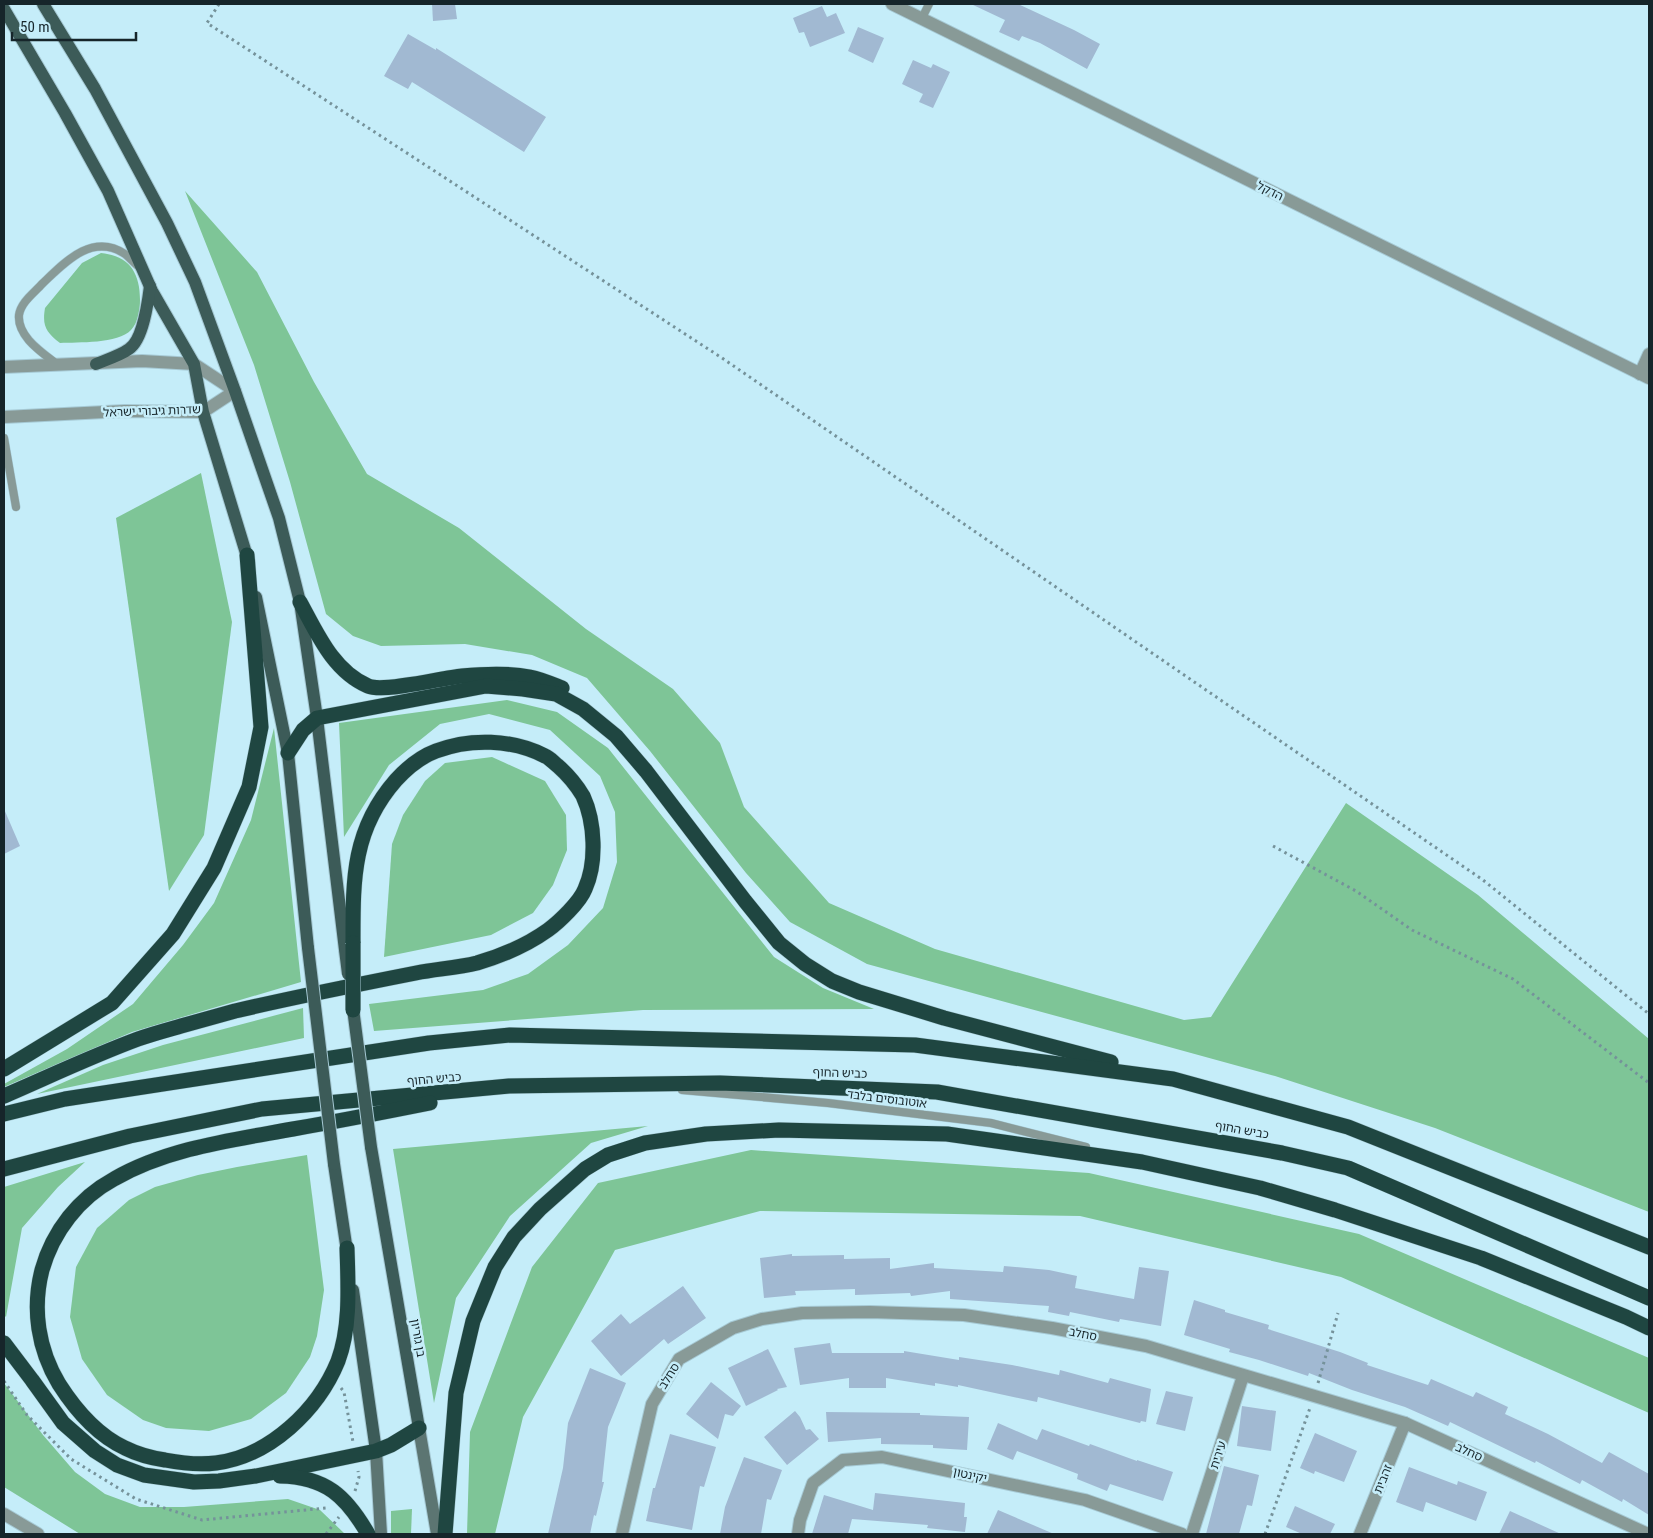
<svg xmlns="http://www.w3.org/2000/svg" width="1653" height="1538" font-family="'Roboto Condensed','Noto Sans Hebrew',sans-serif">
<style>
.green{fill:#7ec597}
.building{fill:#a1b9d2}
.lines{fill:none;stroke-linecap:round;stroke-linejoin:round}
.service-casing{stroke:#a6c9d4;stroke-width:9}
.minor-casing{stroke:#a6c9d4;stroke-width:14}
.tertiary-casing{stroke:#a6c9d4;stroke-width:14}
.secondary-casing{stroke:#a6c9d4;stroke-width:14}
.primary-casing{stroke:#a6c9d4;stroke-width:14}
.motorway-casing{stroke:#a6c9d4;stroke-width:16}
.path{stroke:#75929a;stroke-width:3;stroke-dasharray:2.5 4;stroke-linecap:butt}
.service{stroke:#889a97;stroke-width:8}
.minor{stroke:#889a97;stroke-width:12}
.tertiary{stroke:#889a97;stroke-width:12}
.secondary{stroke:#5c7572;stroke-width:12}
.primary{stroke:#3c5b58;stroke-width:12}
.motorway{stroke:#1f4641;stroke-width:15}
.primary-bridge-casing{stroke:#a6c9d4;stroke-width:14;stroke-linecap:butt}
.motorway-bridge-casing{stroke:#a6c9d4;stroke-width:16;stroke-linecap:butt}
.primary-bridge{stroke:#3c5b58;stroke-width:12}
.motorway-bridge{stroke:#1f4641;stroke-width:15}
.labels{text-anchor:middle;stroke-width:5;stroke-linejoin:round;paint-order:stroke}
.street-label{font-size:12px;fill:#16252a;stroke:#c5edf9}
</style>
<rect width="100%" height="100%" fill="#c5edf9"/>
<g class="green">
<polygon points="185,191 257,272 314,382 367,474 459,528 586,629 673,689 720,743 744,807 829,903 935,949 1184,1020 1211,1017 1346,803 1478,895 1649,1039 1649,1212 1435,1128 1275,1076 867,964 790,922 746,873 650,751 587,678 532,655 465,644 381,646 353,636 326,614 290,482 254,365"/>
<path d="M101 253C129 256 140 272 140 300 140 309 138 323 131 330 118 344 78 342 60 343 46 332 42 326 45 308L82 263Z"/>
<polygon points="201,473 232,622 204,835 169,891 116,518"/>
<polygon points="507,700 557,712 608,748 774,957 823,988 874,1009 643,1010 374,1031 369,1004 483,990 528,974 568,945 603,908 617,862 615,812 600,776 550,730 489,714 440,724 389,765 344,837 339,723"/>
<polygon points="274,728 301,982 132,1032 4,1087 4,1084 67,1049 133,1004 183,945 214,903 251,820"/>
<polygon points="492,757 545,781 566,815 567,850 553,885 533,913 491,935 384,957 392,844 403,815 425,781 445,763"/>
<polygon points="303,1008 304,1038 37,1094 103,1065 163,1045"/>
<polygon points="648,1126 591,1143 510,1216 456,1298 434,1403 393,1149"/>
<polygon points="751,1150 1089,1173 1359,1234 1649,1358 1649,1413 1341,1277 1080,1216 760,1211 615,1250 523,1417 495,1534 467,1534 470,1432 532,1267 598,1183"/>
<polygon points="307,1155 324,1290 317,1336 310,1357 286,1393 251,1419 209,1431 166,1428 143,1420 107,1395 82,1359 70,1317 76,1267 97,1228 129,1200 155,1187 198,1175 237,1167"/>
<polygon points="85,1162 58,1187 22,1228 6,1317 4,1315 4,1187"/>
<polygon points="4,1383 43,1435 75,1472 105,1494 140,1507 184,1507 288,1499 320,1510 345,1534 80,1534 4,1487"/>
<polygon points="412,1509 411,1534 391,1534 391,1511"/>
</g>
<g class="building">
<polygon points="432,4 455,4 457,19 433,21"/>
<polygon points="971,4 1018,4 1074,30 1100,44 1087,69 1040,43 1022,36 1019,41 999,32 1005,20"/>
<polygon points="822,6 827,17 836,13 845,33 810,47 804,32 799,33 793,18"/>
<polygon points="858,27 884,38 873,63 848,51"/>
<polygon points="408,34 436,50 436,48 546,117 524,152 412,82 408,89 384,76"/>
<polygon points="913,60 931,68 933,64 950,72 933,108 919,102 923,94 902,84"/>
<polygon points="4,809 20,846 4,854"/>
<polygon points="792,1254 792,1256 844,1255 844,1259 890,1258 890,1269 934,1263 934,1268 1003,1272 1004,1266 1049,1270 1077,1276 1075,1288 1134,1299 1139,1267 1169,1271 1161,1326 1120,1319 1119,1322 1070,1312 1069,1316 1048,1312 1049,1306 950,1299 950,1291 911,1296 910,1293 855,1295 855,1289 795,1291 796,1295 764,1298 760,1258"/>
<polygon points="683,1286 706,1318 668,1344 664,1339 621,1376 591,1341 621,1314 630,1324"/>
<polygon points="1194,1300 1225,1310 1225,1312 1269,1325 1268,1329 1340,1352 1368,1363 1367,1365 1428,1385 1431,1379 1473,1397 1476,1392 1508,1407 1505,1414 1548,1434 1602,1463 1609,1452 1649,1474 1649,1515 1623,1499 1622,1502 1582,1480 1580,1484 1536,1461 1535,1463 1450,1422 1448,1426 1405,1407 1352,1390 1309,1373 1308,1376 1259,1360 1229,1352 1230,1349 1184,1335"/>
<polygon points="830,1343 832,1353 904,1353 904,1351 959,1360 959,1357 1012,1365 1059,1375 1060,1370 1108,1383 1110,1378 1151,1389 1146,1422 1141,1421 1140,1423 1038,1397 1037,1402 958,1385 958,1387 935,1383 935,1386 886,1378 886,1388 849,1388 849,1378 800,1385 794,1348"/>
<polygon points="768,1349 787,1387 777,1389 778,1390 746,1406 728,1368"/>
<polygon points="590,1368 626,1383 608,1427 602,1482 604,1482 596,1516 594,1515 590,1534 548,1534 563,1468 568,1423"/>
<polygon points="711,1382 741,1406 733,1416 725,1414 718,1439 686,1414"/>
<polygon points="1166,1391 1193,1397 1185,1431 1156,1424"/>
<polygon points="1242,1406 1276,1411 1271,1451 1237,1446"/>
<polygon points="795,1411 800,1417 806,1430 810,1429 819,1439 787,1465 764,1437"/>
<polygon points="826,1412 920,1413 920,1415 969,1417 967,1450 933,1448 933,1445 881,1444 881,1438 828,1442"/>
<polygon points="998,1423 1037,1440 1042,1429 1089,1446 1090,1444 1137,1461 1137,1460 1173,1472 1163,1501 1110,1484 1107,1491 1077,1479 1078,1474 1017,1451 1013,1460 987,1449"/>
<polygon points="1315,1433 1357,1451 1344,1482 1315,1471 1314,1474 1300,1468"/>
<polygon points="670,1434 716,1447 704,1487 700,1486 692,1530 646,1521 653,1488 655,1488"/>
<polygon points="744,1457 782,1470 771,1500 767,1499 761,1534 720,1534 725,1507"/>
<polygon points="1224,1466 1259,1475 1252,1506 1247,1505 1239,1534 1206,1534"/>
<polygon points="1409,1467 1457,1485 1458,1481 1487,1492 1476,1521 1426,1502 1423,1512 1396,1502"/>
<polygon points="875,1493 965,1503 964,1517 967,1517 965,1532 927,1528 928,1525 852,1519 848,1534 812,1534 824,1495 873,1510"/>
<polygon points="1295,1506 1335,1524 1330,1534 1302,1534 1286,1527"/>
<polygon points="998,1510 1054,1534 987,1534"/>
<polygon points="1510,1511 1561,1534 1499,1534"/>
</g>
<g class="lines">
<g class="service-casing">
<g id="service">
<polyline points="922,18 929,4"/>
<path d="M58 365C43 353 17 337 19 315 21 302 34 293 42 284 64 263 92 232 125 254 130 258 134 263 139 267"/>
<polyline points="4,438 16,507"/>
<polyline points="682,1090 828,1103 991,1123 1086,1147"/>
</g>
</g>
<g class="minor-casing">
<g id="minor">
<polyline points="1640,374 1649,354"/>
<polyline points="4,1514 38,1534"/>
<polyline points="622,1534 652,1404 679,1359 733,1328 762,1319 802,1313 870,1312 964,1315 1052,1328 1146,1346 1405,1423 1648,1534"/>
<polyline points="798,1534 800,1520 813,1483 843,1460 882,1457 1085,1500 1182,1534"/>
<polyline points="1192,1534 1243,1376"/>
<polyline points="1360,1534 1405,1423"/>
</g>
</g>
<g class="tertiary-casing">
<g id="tertiary">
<polyline points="892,4 1649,378"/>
<polyline points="4,367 142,361 194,364 235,391 203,412 125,411 4,417"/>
</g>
</g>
<g class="secondary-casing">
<g id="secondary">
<polyline points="419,1428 437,1534"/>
<polyline points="376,1451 381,1534"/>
</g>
</g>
<g class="primary-casing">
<g id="primary">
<polyline points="43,4 95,89 167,223 195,282 235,391 279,518 300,602 317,718 345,950"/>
<polyline points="4,9 65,113 108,191 152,291 194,364 203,412 249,563"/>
<path d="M96 364C106 360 121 355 129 349 143 340 148 302 150 286"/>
<polyline points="256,597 288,753 308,948"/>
<polyline points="371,1147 419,1428"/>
<polyline points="334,1164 348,1258"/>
<polyline points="353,1290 376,1451"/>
</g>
</g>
<g class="motorway-casing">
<g id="motorway">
<path d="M300 602C317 633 333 671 368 686 384 693 441 678 462 676 482 674 510 673 530 677 541 679 552 684 562 688"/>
<polyline points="288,753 303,730 317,718 486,686 523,689 556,694 583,709 616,736 646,771 745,901 779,943 805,964 832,981 859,992 944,1018 1111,1062"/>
<polyline points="4,1069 112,1003 173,934 214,868 249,787 261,727 247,555"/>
<path d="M4 1096C48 1077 92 1056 138 1039 152 1034 167 1030 181 1026 199 1021 217 1016 235 1011 295 997 355 985 416 973 436 969 457 968 477 963 501 956 527 945 548 930 559 922 580 902 585 889 597 863 595 822 583 796 577 786 567 774 558 766 554 763 550 758 545 756 512 739 470 738 436 751 420 757 407 768 396 780 352 830 353 880 353 943"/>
<polyline points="4,1114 65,1099 429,1043 510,1035 915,1045 1173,1079 1348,1127 1649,1247"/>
<polyline points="4,1169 130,1136 262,1109 509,1086 720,1083 937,1092 1282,1153 1348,1168 1649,1298"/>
<path d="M347 1248C348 1284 351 1326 338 1361 318 1410 270 1456 216 1463 199 1465 181 1463 165 1460 151 1458 137 1454 125 1448 97 1435 75 1409 59 1384 38 1349 32 1309 42 1270 53 1231 79 1198 114 1179 168 1148 233 1140 293 1129 339 1121 385 1112 430 1103"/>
<polyline points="4,1343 32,1380 63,1423 95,1451 117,1465 144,1475 194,1482 219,1481 256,1476 376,1451 391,1445 419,1428"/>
<path d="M280 1476C326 1477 346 1496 368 1534"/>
<polyline points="445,1534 456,1393 473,1321 495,1267 514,1237 540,1209 585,1169 608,1155 645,1143 706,1134 779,1130 947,1134 1142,1162 1260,1188 1335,1210 1481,1258 1626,1317 1649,1328"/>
</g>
</g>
<g class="path">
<polyline points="219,4 207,23 722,358 1483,880 1649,1014"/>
<polyline points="1273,846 1356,891 1412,930 1513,979 1649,1083"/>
<polyline points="4,1381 27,1415 71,1459 136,1499 202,1520 326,1508 329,1510"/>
<polyline points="1318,1383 1338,1313"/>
<polyline points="341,1388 344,1392 353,1442"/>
<polyline points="355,1491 359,1477 358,1471"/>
<polyline points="326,1534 339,1517"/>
<polyline points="1265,1534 1310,1408"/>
</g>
<use href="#service" class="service"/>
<use href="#minor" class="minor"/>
<use href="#tertiary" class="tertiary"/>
<use href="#secondary" class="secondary"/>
<use href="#primary" class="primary"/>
<use href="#motorway" class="motorway"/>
<g class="primary-bridge-casing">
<g id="primary-bridge">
<polyline points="308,948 334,1164"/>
<polyline points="345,950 348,974"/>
<polyline points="352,1001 371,1147"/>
</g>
</g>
<g class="motorway-bridge-casing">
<polyline id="motorway-bridge" points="353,1010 353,943"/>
</g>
<use href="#primary-bridge" class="primary-bridge"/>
<use href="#motorway-bridge" class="motorway-bridge"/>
</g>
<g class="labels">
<g class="street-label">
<text transform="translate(1270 191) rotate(26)" y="4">הדקל</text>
<text transform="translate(152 411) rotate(-2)" y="4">שדרות גיבורי ישראל</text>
<text transform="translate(840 1073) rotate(2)" y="4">כביש החוף</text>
<text transform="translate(434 1079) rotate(-5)" y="4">כביש החוף</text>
<text transform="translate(887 1099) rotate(7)" y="4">אוטובוסים בלבד</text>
<text transform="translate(1242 1130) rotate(10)" y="4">כביש החוף</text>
<text transform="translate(1083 1334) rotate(11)" y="4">סחלב</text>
<text transform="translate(418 1338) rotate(80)" y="4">בן גוריון</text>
<text transform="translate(669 1376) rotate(-58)" y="4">סחלב</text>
<text transform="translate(1469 1452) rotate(24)" y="4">סחלב</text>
<text transform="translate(1218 1455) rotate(-72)" y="4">עירית</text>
<text transform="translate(970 1475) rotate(12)" y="4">יקינטון</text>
<text transform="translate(1383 1479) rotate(-68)" y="4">זהבית</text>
</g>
</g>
<rect width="1653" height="1538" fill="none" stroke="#16252a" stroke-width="10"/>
<path d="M12 32v8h124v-8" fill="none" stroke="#16252a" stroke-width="2.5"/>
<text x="20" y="32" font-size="15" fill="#16252a" stroke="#c5edf9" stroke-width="4" paint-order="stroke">50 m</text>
</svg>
